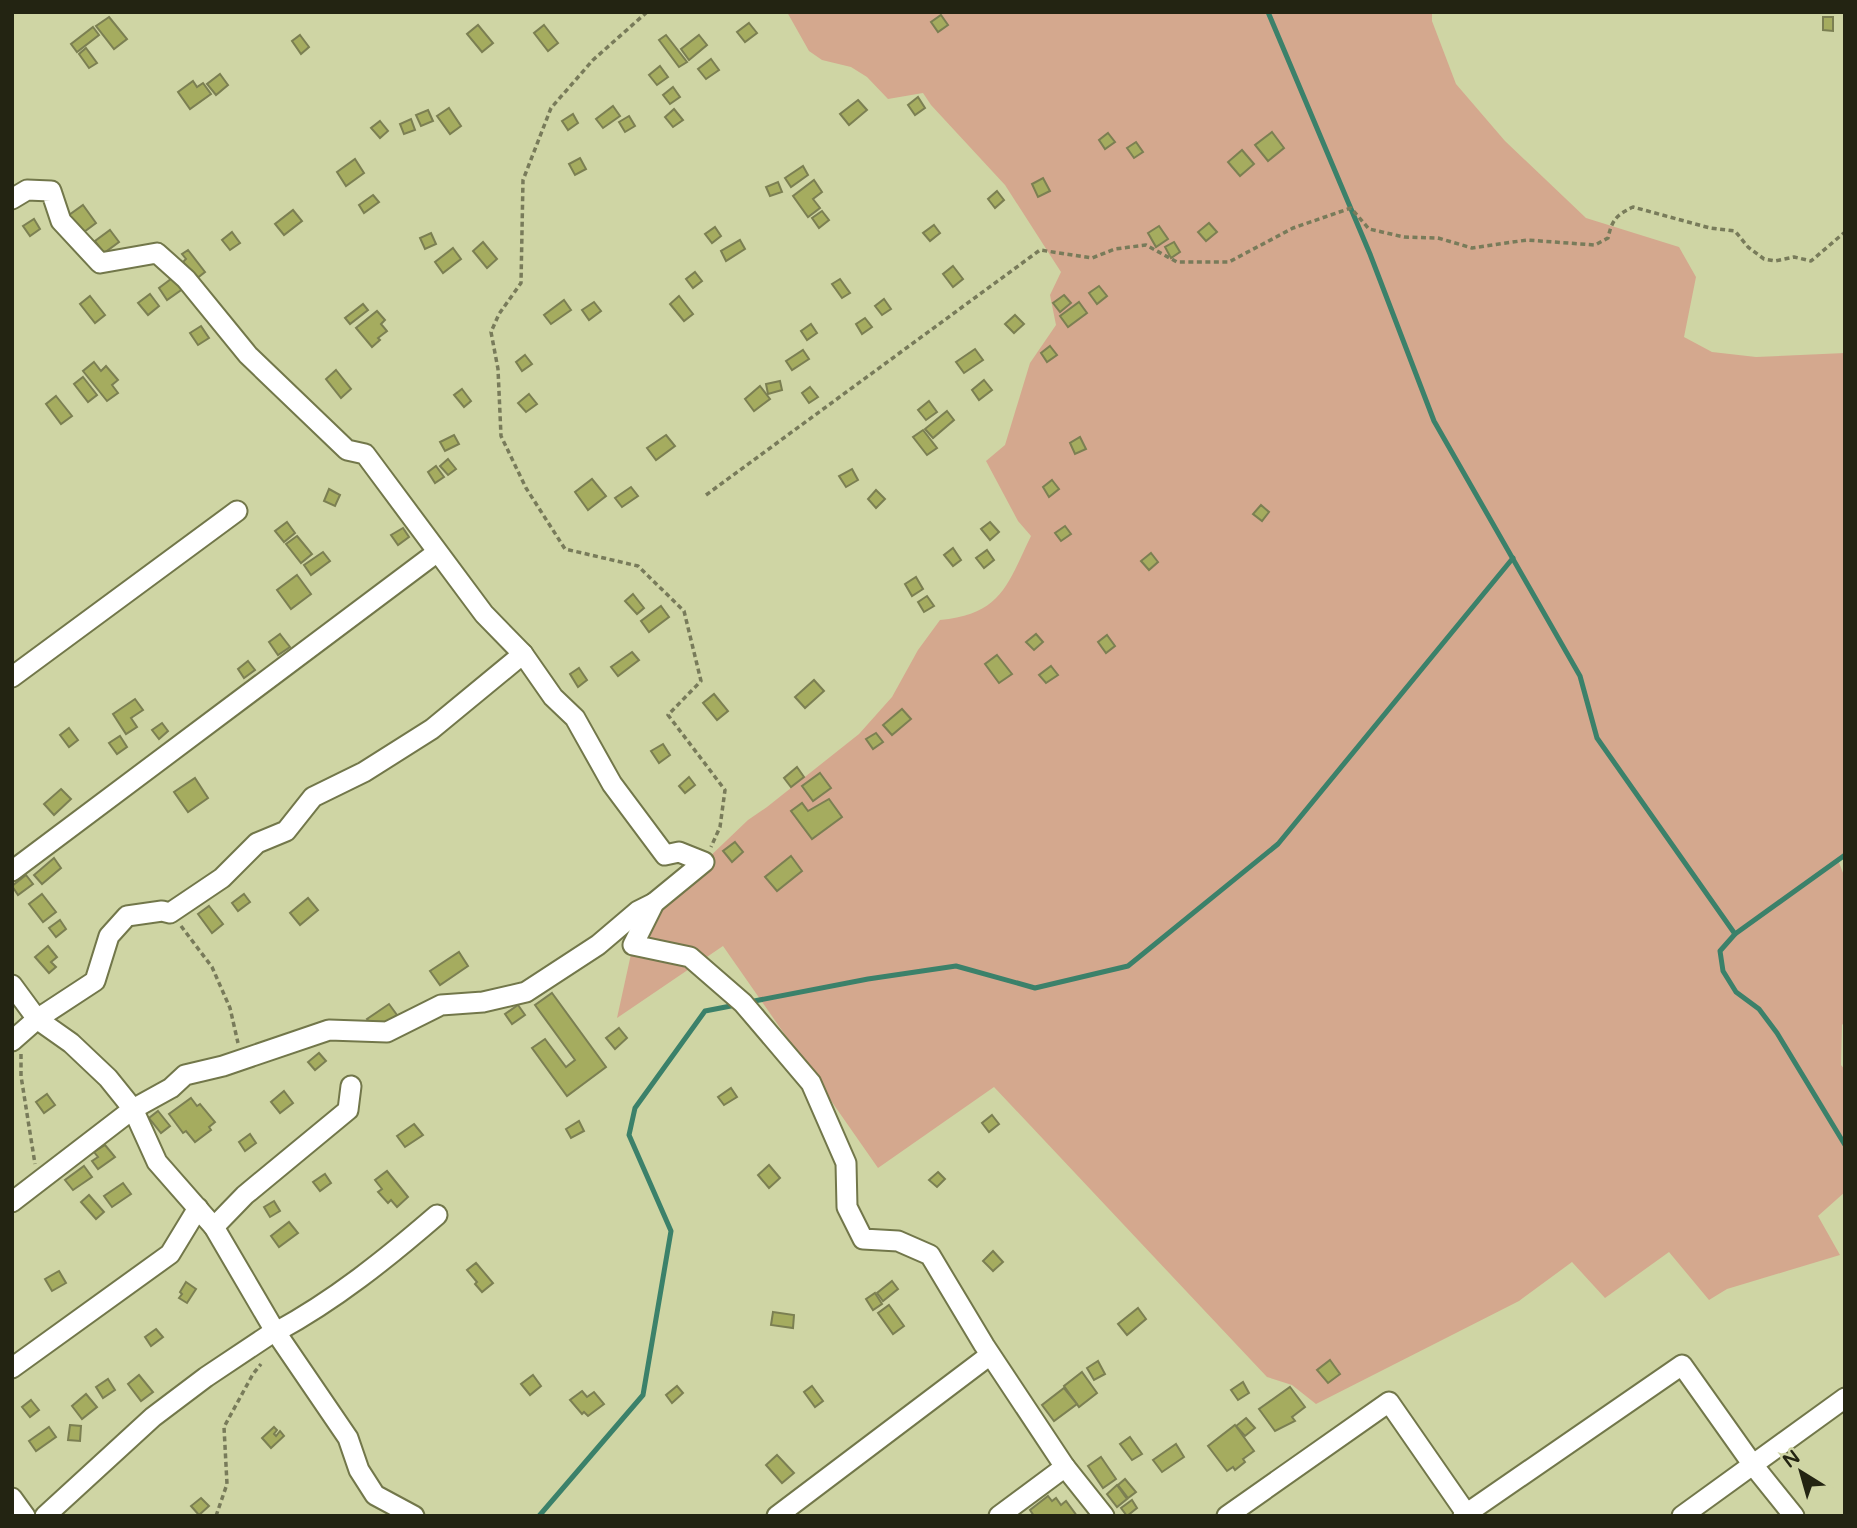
<svg xmlns="http://www.w3.org/2000/svg" width="1857" height="1528" font-family="'Varela Round',sans-serif">
<style>
.green{fill:#d4a88e}
.lines{fill:none;stroke-linecap:round;stroke-linejoin:round}
.stream{stroke:#3b816a;stroke-width:5}
.building{fill:#a5ac5f;stroke:#7b7f52;stroke-width:2}
.street-casing{stroke:#72774a;stroke-width:23}
.path{stroke:#787b5a;stroke-width:3.5;stroke-dasharray:5 3.5;stroke-linecap:butt}
.street{stroke:#fff;stroke-width:19}
</style>
<rect width="100%" height="100%" fill="#cfd5a4"/>
<path class="green" d="M787 12H1432V21L1456 84 1505 141 1586 218 1679 247 1696 277 1684 337 1712 352 1756 357 1845 353V856L1838 860 1845 878V1021L1842 1025 1841 1065 1845 1070V1192L1818 1216 1840 1255 1727 1289 1709 1300 1669 1252 1605 1298 1572 1262 1519 1301 1316 1404 1292 1385 1267 1377 994 1087 878 1168 723 946 617 1018 633 945 654 903 704 862 748 820 767 807 859 734 892 697 918 650 940 620C1002 614 1007 585 1031 536L1018 521 986 461 1005 445 1030 363 1056 325 1050 295 1061 272 1005 185 931 105 923 93 888 99 867 77 851 67 822 60 809 51Z"/>
<g class="lines">
<g class="stream">
<polyline points="1268,12 1370,254 1434,421 1580,676 1597,738 1735,934 1845,855"/>
<polyline points="1735,934 1720,951 1723,971 1736,992 1759,1009 1777,1033 1845,1145"/>
<polyline points="749,1002 868,979 956,966 1035,988 1128,966 1278,844 1513,558"/>
<polyline points="539,1516 643,1395 671,1231 629,1135 635,1108 705,1011 736,1005"/>
</g>
</g>
<g class="building">
<polygon points="941,15 948,25 938,32 931,22"/>
<polygon points="109,17 127,39 114,49 96,26"/>
<polygon points="1823,17 1833,17 1833,31 1823,30"/>
<polygon points="749,23 757,33 745,42 737,32"/>
<polygon points="478,25 493,43 482,52 467,34"/>
<polygon points="544,25 558,43 548,51 534,33"/>
<polygon points="93,27 99,35 77,52 71,44"/>
<polygon points="300,35 309,47 301,54 292,41"/>
<polygon points="666,35 687,62 679,67 659,40"/>
<polygon points="699,35 707,45 689,60 681,49"/>
<polygon points="86,48 97,63 89,68 79,54"/>
<polygon points="711,59 719,70 706,79 698,69"/>
<polygon points="660,66 668,77 657,85 649,75"/>
<polygon points="220,74 228,85 216,95 207,84"/>
<polygon points="193,81 197,87 203,83 211,94 190,109 178,92"/>
<polygon points="673,87 680,97 670,104 663,95"/>
<polygon points="918,97 925,108 915,115 908,105"/>
<polygon points="858,100 867,110 849,125 840,114"/>
<polygon points="613,106 620,116 603,128 596,119"/>
<polygon points="449,108 461,126 450,134 437,116"/>
<polygon points="674,109 683,120 673,127 665,117"/>
<polygon points="428,110 433,121 421,126 416,115"/>
<polygon points="573,114 578,123 568,130 562,121"/>
<polygon points="629,116 635,126 625,132 619,122"/>
<polygon points="411,119 415,130 404,134 400,124"/>
<polygon points="380,121 388,131 380,138 371,128"/>
<polygon points="1272,132 1284,148 1268,161 1255,145"/>
<polygon points="1108,133 1115,142 1105,149 1099,140"/>
<polygon points="1136,142 1143,152 1134,158 1127,148"/>
<polygon points="1242,150 1254,164 1240,176 1228,162"/>
<polygon points="580,158 586,169 575,175 569,164"/>
<polygon points="355,159 364,173 346,186 337,172"/>
<polygon points="803,166 808,175 791,187 785,178"/>
<polygon points="1043,178 1050,191 1038,197 1032,184"/>
<polygon points="814,180 822,192 813,199 820,208 808,217 793,196"/>
<polygon points="778,182 782,192 770,196 766,187"/>
<polygon points="997,191 1004,200 995,208 988,199"/>
<polygon points="373,195 379,202 364,213 359,205"/>
<polygon points="83,205 96,223 80,235 62,220"/>
<polygon points="293,210 302,221 284,235 275,224"/>
<polygon points="822,211 829,220 819,228 812,218"/>
<polygon points="34,219 40,229 30,236 23,226"/>
<polygon points="1209,223 1217,232 1206,241 1198,232"/>
<polygon points="934,225 940,233 930,241 923,233"/>
<polygon points="1159,226 1168,239 1156,247 1148,233"/>
<polygon points="715,227 721,236 712,243 705,234"/>
<polygon points="110,230 119,242 104,253 95,241"/>
<polygon points="232,232 240,243 230,250 222,240"/>
<polygon points="431,233 436,244 425,249 420,238"/>
<polygon points="740,240 745,249 726,261 721,251"/>
<polygon points="483,242 497,259 487,268 473,251"/>
<polygon points="1174,242 1180,252 1171,258 1165,247"/>
<polygon points="453,248 461,259 443,273 435,262"/>
<polygon points="188,250 205,272 196,279 183,262 186,259 182,254"/>
<polygon points="953,266 963,279 953,287 943,274"/>
<polygon points="695,272 702,281 693,288 686,279"/>
<polygon points="175,276 184,288 167,300 159,288"/>
<polygon points="840,279 850,293 842,298 832,284"/>
<polygon points="1099,286 1107,296 1097,304 1089,293"/>
<polygon points="150,294 159,306 148,315 138,303"/>
<polygon points="1064,295 1071,303 1060,312 1053,303"/>
<polygon points="90,296 105,315 95,323 80,304"/>
<polygon points="679,296 693,314 684,321 670,304"/>
<polygon points="884,299 891,309 882,315 875,306"/>
<polygon points="564,300 571,310 551,324 544,315"/>
<polygon points="594,302 601,311 589,320 582,310"/>
<polygon points="1079,302 1087,313 1068,327 1060,316"/>
<polygon points="363,304 368,310 350,324 345,318"/>
<polygon points="377,311 385,320 381,324 387,331 378,338 380,340 372,347 356,328"/>
<polygon points="1015,315 1024,324 1014,333 1005,324"/>
<polygon points="865,318 872,327 862,334 856,324"/>
<polygon points="811,324 817,333 807,340 801,331"/>
<polygon points="201,326 209,338 198,345 190,333"/>
<polygon points="1050,346 1057,355 1047,362 1041,353"/>
<polygon points="975,349 983,360 964,373 956,362"/>
<polygon points="803,350 809,359 792,370 786,361"/>
<polygon points="525,355 532,364 522,371 516,362"/>
<polygon points="94,362 101,371 106,366 118,380 112,385 118,393 107,401 83,371"/>
<polygon points="336,370 351,389 341,398 326,379"/>
<polygon points="83,377 97,395 88,402 74,384"/>
<polygon points="984,380 992,390 979,400 972,390"/>
<polygon points="780,381 782,390 768,394 766,384"/>
<polygon points="760,386 770,399 754,411 745,399"/>
<polygon points="810,387 818,397 809,403 802,393"/>
<polygon points="462,389 471,401 464,407 454,395"/>
<polygon points="529,394 537,404 526,412 518,403"/>
<polygon points="56,396 72,416 61,424 46,404"/>
<polygon points="929,401 937,412 926,420 918,410"/>
<polygon points="947,411 954,420 933,438 925,429"/>
<polygon points="923,430 937,448 927,455 913,437"/>
<polygon points="454,435 459,444 445,451 440,442"/>
<polygon points="666,435 675,446 656,460 647,448"/>
<polygon points="1080,437 1086,449 1075,454 1070,443"/>
<polygon points="448,459 456,469 448,475 440,466"/>
<polygon points="436,466 444,477 435,483 428,472"/>
<polygon points="852,469 858,480 846,487 839,476"/>
<polygon points="592,479 606,496 588,510 575,492"/>
<polygon points="1052,480 1059,489 1049,497 1043,487"/>
<polygon points="631,487 638,496 622,507 615,498"/>
<polygon points="329,489 340,495 335,506 324,501"/>
<polygon points="876,490 885,499 876,508 868,499"/>
<polygon points="1261,505 1269,512 1262,521 1253,514"/>
<polygon points="287,522 295,533 284,542 275,531"/>
<polygon points="990,522 999,532 990,540 981,529"/>
<polygon points="1065,526 1071,534 1061,541 1055,533"/>
<polygon points="403,528 409,537 398,545 391,535"/>
<polygon points="297,536 312,554 301,563 286,544"/>
<polygon points="953,548 961,560 953,566 944,555"/>
<polygon points="987,550 994,560 984,568 976,558"/>
<polygon points="323,552 330,561 311,575 304,565"/>
<polygon points="1151,553 1158,562 1149,570 1141,561"/>
<polygon points="297,575 311,594 291,609 277,590"/>
<polygon points="916,577 923,589 912,596 905,584"/>
<polygon points="633,594 644,608 637,614 625,601"/>
<polygon points="927,596 934,606 924,612 918,602"/>
<polygon points="661,606 669,617 649,632 641,621"/>
<polygon points="280,634 290,647 278,655 269,642"/>
<polygon points="1036,634 1043,642 1034,650 1026,642"/>
<polygon points="1107,635 1115,646 1106,653 1098,642"/>
<polygon points="632,652 639,660 618,676 611,667"/>
<polygon points="997,655 1012,674 999,683 985,664"/>
<polygon points="248,661 255,670 244,678 238,669"/>
<polygon points="1051,666 1058,675 1046,683 1039,675"/>
<polygon points="579,668 587,680 578,687 570,674"/>
<polygon points="814,680 824,691 805,708 795,697"/>
<polygon points="714,694 728,711 717,720 703,703"/>
<polygon points="135,699 143,710 131,718 137,727 126,734 113,714"/>
<polygon points="902,709 911,719 892,735 883,725"/>
<polygon points="162,723 168,731 159,739 152,730"/>
<polygon points="69,728 78,740 69,747 60,735"/>
<polygon points="876,733 883,742 873,749 866,739"/>
<polygon points="120,736 127,747 117,754 109,743"/>
<polygon points="663,744 670,755 659,763 651,751"/>
<polygon points="797,767 804,777 791,787 784,778"/>
<polygon points="820,773 831,788 813,801 802,786"/>
<polygon points="689,777 695,785 685,793 679,786"/>
<polygon points="195,778 208,798 188,812 174,792"/>
<polygon points="61,789 71,799 54,815 44,804"/>
<polygon points="829,799 842,817 812,839 791,811 802,803 808,811"/>
<polygon points="735,842 743,852 732,862 723,851"/>
<polygon points="791,856 802,871 777,891 765,877"/>
<polygon points="54,858 61,868 42,884 34,875"/>
<polygon points="26,875 33,884 18,895 12,886"/>
<polygon points="42,894 56,912 43,922 29,904"/>
<polygon points="244,894 250,902 238,911 232,903"/>
<polygon points="308,898 318,910 300,925 290,913"/>
<polygon points="209,906 223,924 212,933 198,914"/>
<polygon points="60,920 66,929 56,937 49,928"/>
<polygon points="48,946 57,957 51,962 56,967 49,973 35,957"/>
<polygon points="459,952 468,966 440,985 430,971"/>
<polygon points="552,993 606,1067 567,1096 532,1048 545,1039 566,1067 575,1060 535,1005"/>
<polygon points="389,1004 397,1015 376,1031 367,1019"/>
<polygon points="518,1005 525,1015 512,1024 505,1014"/>
<polygon points="619,1028 627,1038 615,1049 606,1038"/>
<polygon points="319,1053 326,1061 315,1070 308,1062"/>
<polygon points="731,1088 737,1097 724,1105 718,1097"/>
<polygon points="284,1091 293,1103 280,1113 271,1102"/>
<polygon points="47,1094 55,1105 44,1113 36,1102"/>
<polygon points="191,1098 197,1106 200,1104 215,1122 209,1127 211,1130 195,1142 186,1131 183,1133 169,1114"/>
<polygon points="158,1111 170,1126 161,1133 149,1118"/>
<polygon points="992,1115 999,1124 989,1132 982,1123"/>
<polygon points="579,1121 584,1131 571,1138 566,1129"/>
<polygon points="414,1124 423,1135 405,1147 397,1136"/>
<polygon points="250,1134 256,1143 245,1151 239,1142"/>
<polygon points="105,1145 115,1157 98,1169 92,1161 98,1157 94,1152"/>
<polygon points="769,1165 780,1178 769,1188 758,1175"/>
<polygon points="84,1166 92,1177 73,1190 65,1180"/>
<polygon points="387,1171 408,1197 397,1207 391,1200 388,1203 378,1192 382,1189 375,1180"/>
<polygon points="938,1172 945,1179 937,1187 929,1180"/>
<polygon points="325,1174 331,1183 320,1191 313,1182"/>
<polygon points="123,1183 131,1194 112,1207 104,1196"/>
<polygon points="89,1195 104,1212 96,1219 81,1202"/>
<polygon points="274,1201 280,1211 270,1217 264,1207"/>
<polygon points="289,1222 298,1233 279,1247 271,1236"/>
<polygon points="993,1251 1003,1262 993,1271 983,1261"/>
<polygon points="476,1263 493,1283 482,1292 475,1284 477,1282 467,1270"/>
<polygon points="59,1271 66,1283 52,1291 45,1279"/>
<polygon points="892,1281 898,1289 883,1301 877,1293"/>
<polygon points="186,1282 196,1289 187,1303 179,1298 182,1294 180,1292"/>
<polygon points="875,1293 882,1304 873,1310 866,1299"/>
<polygon points="889,1305 904,1326 893,1334 878,1313"/>
<polygon points="1138,1308 1146,1319 1127,1335 1118,1324"/>
<polygon points="773,1312 794,1315 793,1328 771,1325"/>
<polygon points="156,1329 163,1337 151,1346 145,1337"/>
<polygon points="1330,1360 1340,1374 1328,1383 1317,1370"/>
<polygon points="1098,1361 1105,1374 1094,1380 1087,1368"/>
<polygon points="1082,1372 1097,1393 1079,1407 1064,1386"/>
<polygon points="139,1375 153,1392 141,1401 128,1384"/>
<polygon points="533,1375 541,1386 530,1395 521,1384"/>
<polygon points="108,1379 115,1390 103,1398 96,1387"/>
<polygon points="1243,1382 1249,1393 1238,1400 1231,1390"/>
<polygon points="677,1386 683,1393 672,1403 666,1395"/>
<polygon points="812,1386 823,1401 815,1407 804,1392"/>
<polygon points="1290,1387 1305,1407 1292,1417 1295,1421 1275,1431 1259,1409"/>
<polygon points="1064,1388 1077,1404 1054,1421 1042,1405"/>
<polygon points="582,1391 587,1397 594,1392 604,1404 588,1416 584,1412 582,1414 570,1400"/>
<polygon points="86,1394 97,1407 82,1419 72,1406"/>
<polygon points="31,1400 39,1410 30,1417 22,1407"/>
<polygon points="1246,1418 1255,1428 1245,1436 1236,1426"/>
<polygon points="70,1425 81,1426 80,1441 68,1440"/>
<polygon points="1235,1425 1254,1451 1243,1459 1245,1462 1235,1470 1233,1467 1227,1471 1208,1446"/>
<polygon points="49,1427 56,1437 36,1451 29,1441"/>
<polygon points="274,1427 277,1430 274,1434 276,1436 280,1431 284,1436 271,1448 262,1438"/>
<polygon points="1130,1437 1142,1454 1132,1460 1120,1444"/>
<polygon points="1176,1444 1184,1457 1162,1472 1153,1460"/>
<polygon points="777,1455 794,1473 782,1483 766,1465"/>
<polygon points="1101,1457 1116,1479 1103,1488 1088,1466"/>
<polygon points="1125,1479 1136,1492 1128,1498 1118,1485"/>
<polygon points="1117,1485 1127,1499 1117,1507 1107,1494"/>
<polygon points="1048,1496 1052,1501 1056,1498 1061,1505 1066,1501 1077,1516 1034,1516 1030,1510"/>
<polygon points="201,1498 209,1506 199,1515 191,1506"/>
<polygon points="1132,1500 1137,1508 1127,1516 1121,1508"/>
</g>
<g class="lines">
<g class="street-casing">
<g id="street">
<polyline points="12,199 27,190 51,191 61,221 100,263 157,253 186,279 248,355 347,450 365,454 484,614 523,654 553,697 575,718 612,784 665,855 679,852 704,862 654,903 633,945 690,957 743,1003 811,1083 846,1163 847,1207 863,1239 898,1241 930,1255 984,1345 1065,1467 1104,1516"/>
<polyline points="12,677 237,511"/>
<polyline points="12,871 436,553"/>
<polyline points="12,985 37,1019 71,1043 108,1078 133,1109 157,1162 214,1227 275,1331 348,1438 359,1470 375,1495 414,1516"/>
<polyline points="12,1041 37,1019 95,981 109,936 127,916 162,911 170,913 222,878 257,843 286,831 313,797 364,772 432,729 523,654"/>
<polyline points="12,1202 133,1109 171,1088 185,1075 223,1066 329,1030 387,1032 441,1005 483,1002 526,992 598,945 638,911 654,903"/>
<polyline points="214,1227 245,1195 348,1110 351,1086"/>
<path d="M276 1332C335 1300 386 1259 437 1215"/>
<polyline points="12,1368 170,1254 198,1208"/>
<polyline points="12,1498 25,1516"/>
<polyline points="45,1516 153,1417 206,1377 275,1331"/>
<polyline points="777,1516 990,1355"/>
<polyline points="999,1516 1065,1467"/>
<polyline points="1227,1516 1389,1402 1468,1516"/>
<polyline points="1463,1516 1682,1365 1753,1465 1794,1516"/>
<polyline points="1682,1516 1845,1398"/>
</g>
</g>
<g class="path">
<polyline points="647,12 593,60 551,108 523,180 521,283 499,314 491,332 498,369 501,436 526,488 565,549 638,566 684,611 701,681 668,715 725,790 720,827 711,847"/>
<path d="M706 495 1040 250 1092 258 1115 249 1146 245 1177 262H1229L1293 228 1351 208 1369 229 1404 237 1438 238 1472 248 1527 240 1595 245 1608 238C1612 220 1616 215 1633 207L1710 228 1735 231 1748 247 1764 259 1775 261 1794 257 1811 261 1845 232"/>
<polyline points="181,926 212,967 230,1008 238,1043"/>
<polyline points="21,1054 21,1076 35,1164"/>
<polyline points="216,1516 227,1484 224,1427 253,1374 261,1364"/>
</g>
<use href="#street" class="street"/>
</g>
<rect width="1857" height="1528" fill="none" stroke="#232412" stroke-width="28"/>
<g transform="translate(1801 1472) rotate(323)" stroke="#cfd5a4" stroke-width="5" paint-order="stroke">
<path d="M0-5L12 26L0 18L-12 26Z" fill="#232412"/>
<text y="-10" font-size="19" font-weight="bold" text-anchor="middle" fill="#232412">N</text>
</g>
</svg>
